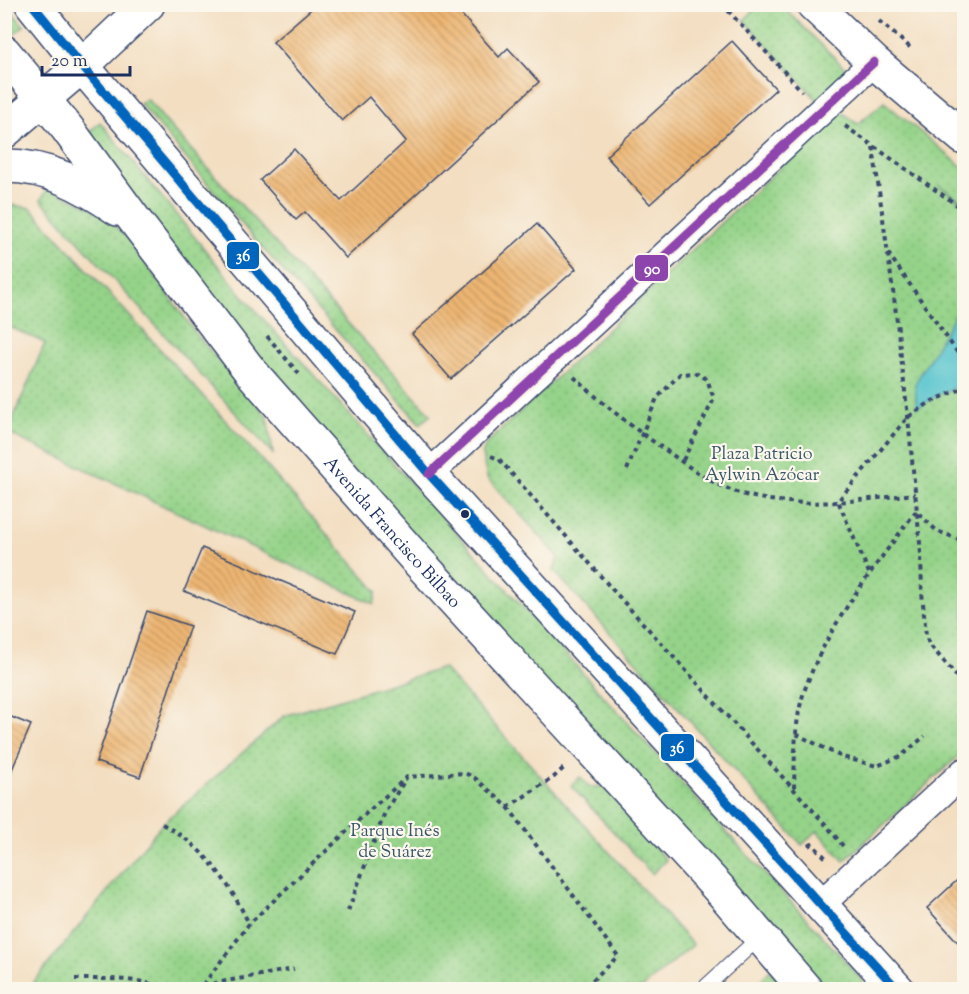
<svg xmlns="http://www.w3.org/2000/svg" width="969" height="994" font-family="'Sorts Mill Goudy',serif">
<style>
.grass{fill:url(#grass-dots);stroke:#588174;stroke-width:1.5}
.water{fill:#57c4ce;stroke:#397a96;stroke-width:1.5}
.building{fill:url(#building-back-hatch)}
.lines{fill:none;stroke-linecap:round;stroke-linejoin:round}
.lane-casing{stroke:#3b496d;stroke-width:16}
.street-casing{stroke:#3b496d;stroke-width:30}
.secondary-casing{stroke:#3b496d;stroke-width:36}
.primary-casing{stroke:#3b496d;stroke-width:36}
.path{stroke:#3b496d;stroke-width:4;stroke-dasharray:4.5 4.5;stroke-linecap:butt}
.lane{stroke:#fff;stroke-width:14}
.street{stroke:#fff;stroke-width:27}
.secondary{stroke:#fff;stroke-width:33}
.primary{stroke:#fff;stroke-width:33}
.bus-1-casing{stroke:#fbf7ec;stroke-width:14}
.bus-2-casing{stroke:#fbf7ec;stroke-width:14}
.bus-1{stroke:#0065bd;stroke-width:9}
.bus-2{stroke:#8e44ad;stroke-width:9}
.bus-dot{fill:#1b2f5e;stroke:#fbf7ec;stroke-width:2}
.labels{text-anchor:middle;stroke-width:4.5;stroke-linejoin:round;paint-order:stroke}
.park-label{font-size:18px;fill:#3a5869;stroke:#fbf7ec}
.street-label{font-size:18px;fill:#1b2f5e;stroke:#fbf7ec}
.line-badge{stroke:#fbf7ec;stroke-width:2}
.badge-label{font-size:16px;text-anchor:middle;font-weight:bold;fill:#fff}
</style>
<defs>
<pattern id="grass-dots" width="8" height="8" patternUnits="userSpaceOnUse" patternTransform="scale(1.5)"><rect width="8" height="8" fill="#95d389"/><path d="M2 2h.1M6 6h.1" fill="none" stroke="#80b579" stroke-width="1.8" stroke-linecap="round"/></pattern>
<pattern id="building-back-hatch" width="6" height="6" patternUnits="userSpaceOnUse" patternTransform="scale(1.5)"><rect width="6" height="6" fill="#eeb672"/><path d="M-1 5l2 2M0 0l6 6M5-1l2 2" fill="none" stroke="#c09461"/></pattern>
</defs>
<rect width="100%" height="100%" fill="#fbf7ec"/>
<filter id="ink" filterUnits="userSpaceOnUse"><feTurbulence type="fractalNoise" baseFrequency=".0167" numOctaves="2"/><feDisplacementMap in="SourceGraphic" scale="12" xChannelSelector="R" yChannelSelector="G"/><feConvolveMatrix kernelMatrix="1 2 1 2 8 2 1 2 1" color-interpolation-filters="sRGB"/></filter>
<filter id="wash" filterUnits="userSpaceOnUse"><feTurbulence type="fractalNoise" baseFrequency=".008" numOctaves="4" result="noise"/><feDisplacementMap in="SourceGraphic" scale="24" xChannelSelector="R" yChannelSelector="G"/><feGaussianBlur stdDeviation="1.35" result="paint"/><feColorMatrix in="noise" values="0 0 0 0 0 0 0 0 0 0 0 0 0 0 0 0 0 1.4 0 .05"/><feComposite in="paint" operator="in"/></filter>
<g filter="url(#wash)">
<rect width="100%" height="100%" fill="#f3dec1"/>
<g class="grass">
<polygon points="4,5 6,5 24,26 13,35 5,25"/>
<polygon points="760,5 781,5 847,70 818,101 744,20"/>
<polygon points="147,99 167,123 431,415 420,424 258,243 140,104"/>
<polygon points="884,102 964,168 964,202 938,185 964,204 964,751 844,861 817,831 802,845 554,571 558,556 487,478 482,455 486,444 840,111 858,124"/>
<polygon points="100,122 248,302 718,823 851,967 869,989 821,989 375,497 201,291 86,135"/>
<polygon points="48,188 91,207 115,226 130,241 197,335 267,416 273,454 41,200"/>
<polygon points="5,204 31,208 255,453 377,591 374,604 7,433 45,343 5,325"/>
<polygon points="443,668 693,945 641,989 28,989 162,824 284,716"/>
<polygon points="580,777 590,787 603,786 666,860 652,874 571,786"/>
<polygon points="770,970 787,989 758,989 755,986"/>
</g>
<path class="water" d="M964 299V386C947 388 932 399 917 408L915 384Z"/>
<g id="blocks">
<g class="building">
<polygon points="317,4 452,4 499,57 508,48 539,82 346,258 305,212 296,220 260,180 294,149 341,201 406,141 369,97 342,121 273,42"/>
<polygon points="732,41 776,89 650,204 606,156"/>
<polygon points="537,224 576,269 451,379 412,334"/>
<polygon points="202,548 355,612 337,654 184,591"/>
<polygon points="147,611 190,626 140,777 96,762"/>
<polygon points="4,714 31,725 5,786 4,786"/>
<polygon points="964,874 964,949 927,908"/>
</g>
</g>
</g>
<g filter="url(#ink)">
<use href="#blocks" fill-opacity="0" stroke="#3b496d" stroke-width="1.5"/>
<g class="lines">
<g class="lane-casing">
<polyline id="lane" points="702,990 760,937"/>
</g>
<g class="street-casing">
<g id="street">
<polyline points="429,474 874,62"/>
<polyline points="821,904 964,772"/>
</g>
</g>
<g class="secondary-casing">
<g id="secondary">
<polyline points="813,4 874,62 964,138"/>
<polyline points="4,132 82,66 148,4"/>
</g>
</g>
<g class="primary-casing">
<g id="primary">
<polyline points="32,4 82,66 429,474 898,990"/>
<path id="s1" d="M4 52 67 128 136 222 251 372 416 559 722 892 806 990"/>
<path d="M4 166C47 165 84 186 118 209"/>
</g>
</g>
<g class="path">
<polyline points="722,4 802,91"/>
<polyline points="879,21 912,49"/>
<polyline points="845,126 964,210"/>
<polyline points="873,147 895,305 908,417 921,554 922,592 926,636 929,644 964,685"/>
<polyline points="888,253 964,362"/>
<polyline points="267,336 299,374"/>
<path d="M574 377C603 404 634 429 667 451 700 475 722 492 764 499 814 508 865 499 915 494"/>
<polyline points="491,456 499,459 611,588 827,826 843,846"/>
<polyline points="627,470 657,398 680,374 696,373 707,379 714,399 682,462"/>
<polyline points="869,573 838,501 908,417 932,401 964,388"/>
<polyline points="796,734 842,757 877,766 901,756 925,736"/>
<path d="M794 788C795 755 794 720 805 689 829 622 875 567 916 511L937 531 964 541"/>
<polyline points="508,807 618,956 582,990"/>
<path d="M162 824C204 846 229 882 249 924"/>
<polyline points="809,846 812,844 827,859"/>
<polyline points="348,911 385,812 403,783"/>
<path d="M75 979C107 979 139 977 169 990"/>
<polyline points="204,985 294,969"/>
<polyline points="204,985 214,990"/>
<polyline points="196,990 203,985 249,924 362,817 407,777 465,773 475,778 508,807 554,777 566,766"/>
</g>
<use href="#lane" class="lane"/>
<use href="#street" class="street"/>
<use href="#secondary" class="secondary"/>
<use href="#primary" class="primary"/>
<g class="bus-1-casing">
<polyline id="bus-1" points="32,4 82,66 429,474 898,990"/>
</g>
<g class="bus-2-casing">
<polyline id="bus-2" points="429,474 874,62"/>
</g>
<use href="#bus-1" class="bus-1"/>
<use href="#bus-2" class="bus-2"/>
</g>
</g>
<circle class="bus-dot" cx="465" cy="514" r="5"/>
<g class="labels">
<g class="park-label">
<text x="762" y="459">Plaza Patricio<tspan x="762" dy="21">Aylwin Azócar</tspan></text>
<text x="395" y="836">Parque Inés<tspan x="395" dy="21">de Suárez</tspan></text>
</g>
<g class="street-label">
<text dy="6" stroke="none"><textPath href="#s1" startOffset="618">Avenida Francisco Bilbao</textPath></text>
</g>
</g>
<g class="line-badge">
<rect x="226" y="241" width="34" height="29" rx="6" fill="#0065bd"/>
<rect x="634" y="254" width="35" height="28" rx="6" fill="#8e44ad"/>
<rect x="660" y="733" width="35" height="29" rx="6" fill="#0065bd"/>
</g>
<g class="badge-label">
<text x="243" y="261">36</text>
<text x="652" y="274">90</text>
<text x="677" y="753">36</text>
</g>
<rect width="969" height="994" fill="none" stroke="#fbf7ec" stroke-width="24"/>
<path d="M42 66v9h88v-9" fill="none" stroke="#1b2f5e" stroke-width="3"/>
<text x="51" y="66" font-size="18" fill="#1b2f5e" stroke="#fbf7ec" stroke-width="4.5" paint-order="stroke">20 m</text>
</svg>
